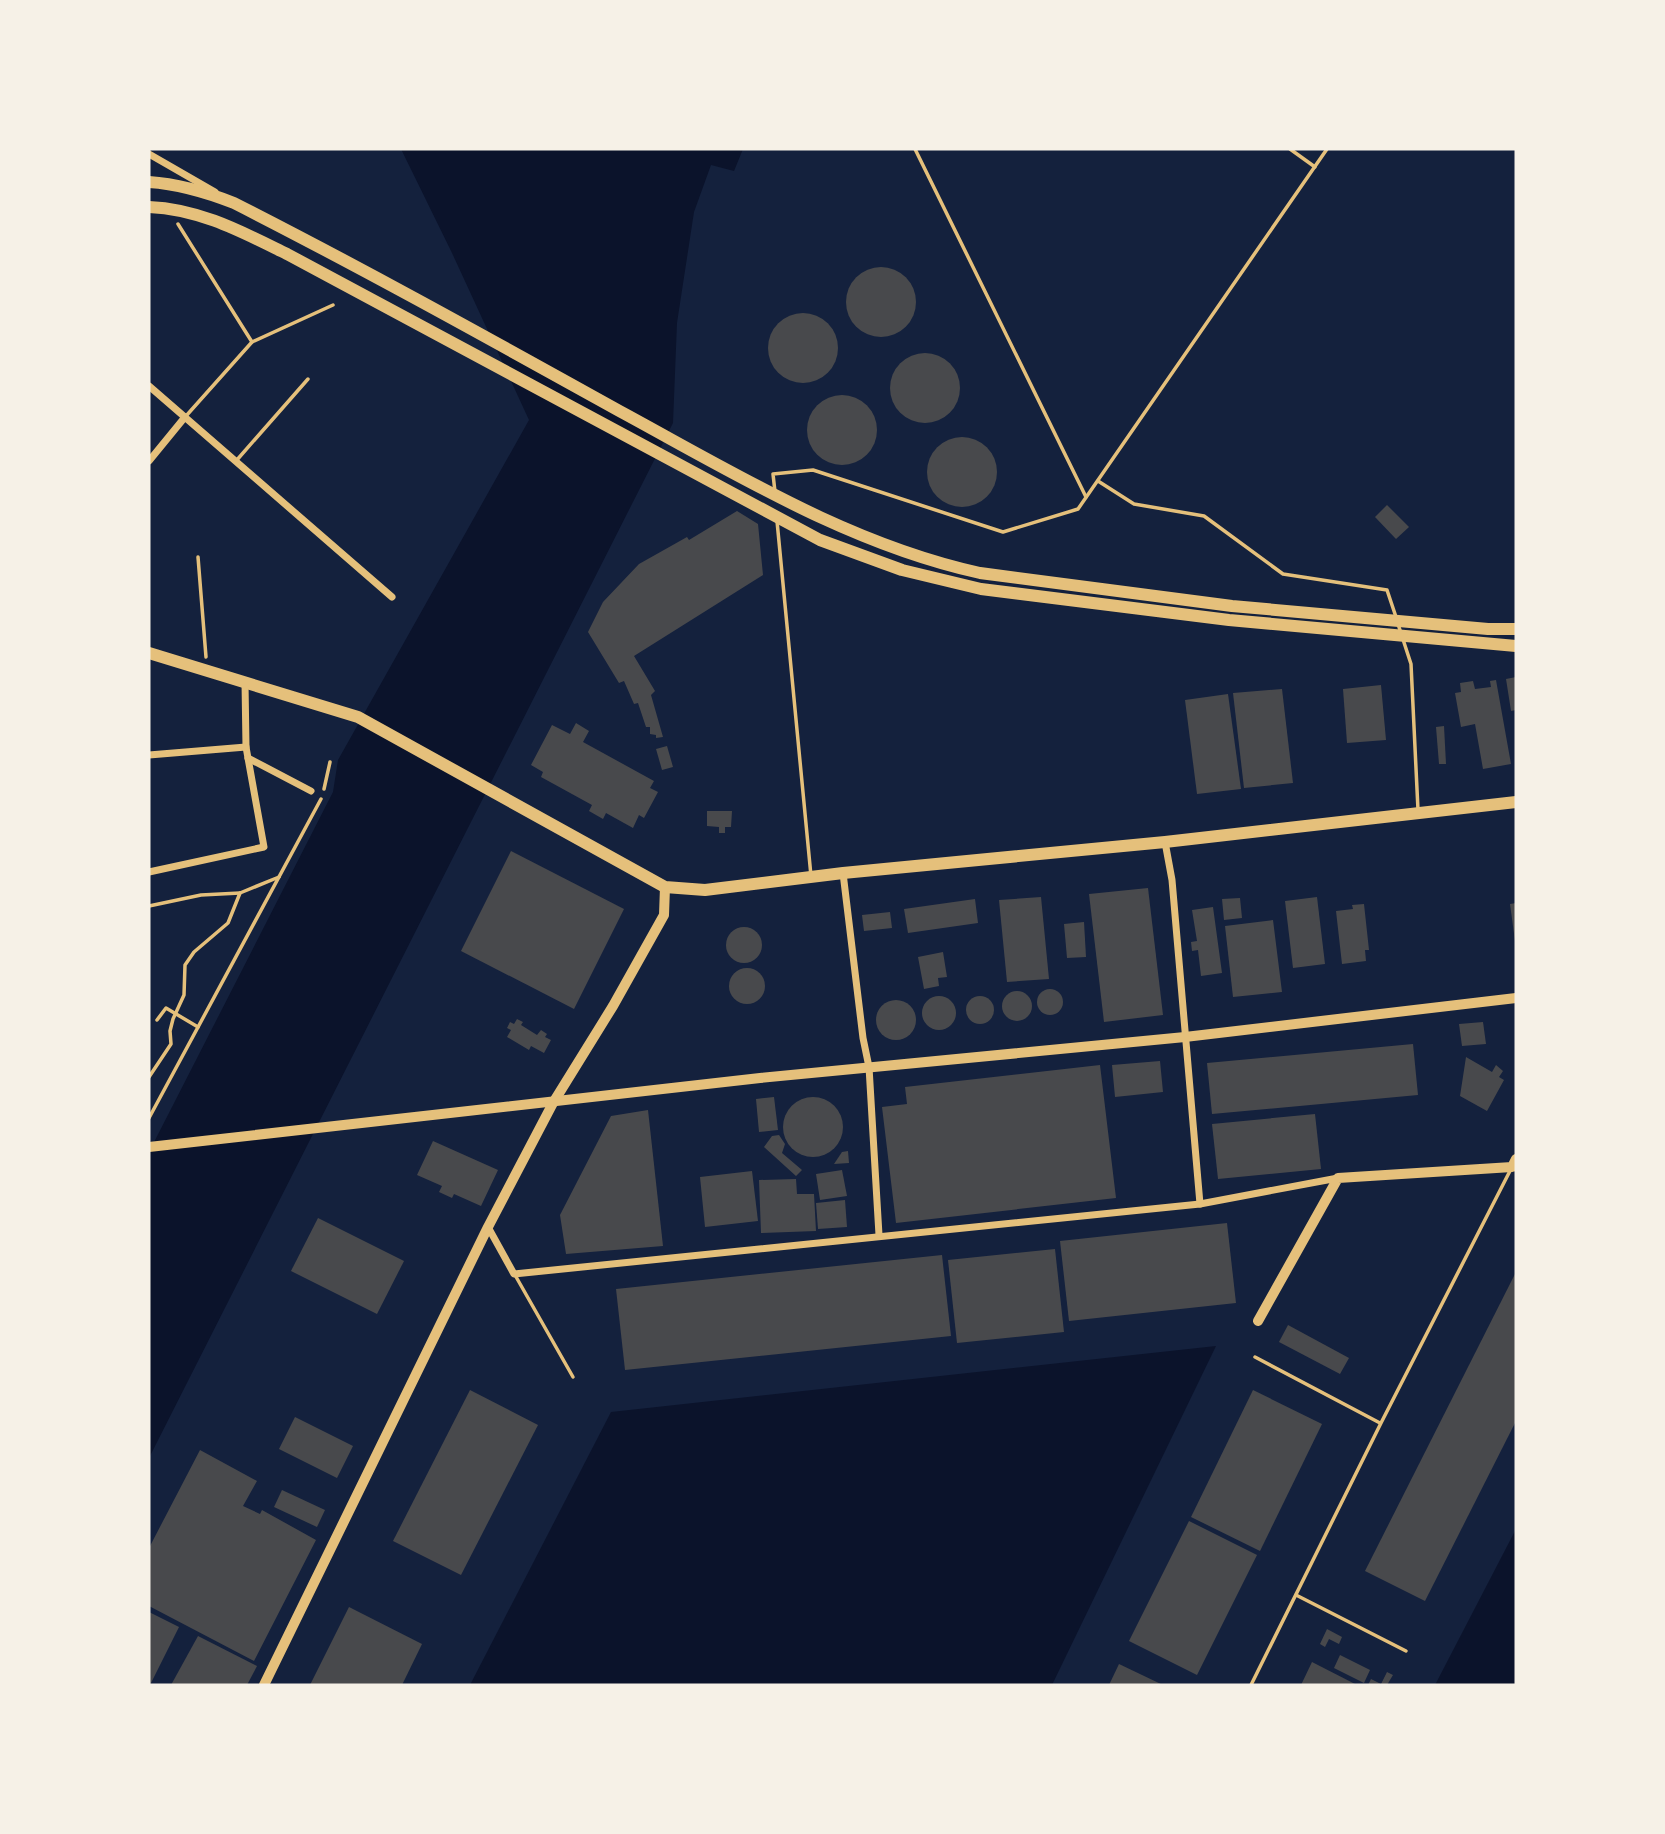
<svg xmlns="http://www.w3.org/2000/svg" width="1665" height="1834" font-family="Poppins,sans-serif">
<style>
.water{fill:#0b132b}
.building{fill:#48494c}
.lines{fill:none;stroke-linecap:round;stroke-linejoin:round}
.path{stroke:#e5c07b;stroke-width:3.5}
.service{stroke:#e5c07b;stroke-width:3.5}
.minor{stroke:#e5c07b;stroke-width:7}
.tertiary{stroke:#e5c07b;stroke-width:10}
.secondary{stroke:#e5c07b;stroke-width:10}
.trunk{stroke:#e5c07b;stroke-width:12}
</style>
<rect width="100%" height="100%" fill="#14213d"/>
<g class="water">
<polygon points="401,149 743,149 734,171 711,165 694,212 677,323 673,423 149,1458 149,1152 333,792 338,760 529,420 452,253"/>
<polygon points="1216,1346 1052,1685 470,1685 611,1412"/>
<polygon points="1516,1529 1516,1685 1435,1685"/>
</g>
<g class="building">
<circle cx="881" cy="302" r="35"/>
<circle cx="803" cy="348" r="35"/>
<circle cx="925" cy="388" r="35"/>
<circle cx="842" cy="430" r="35"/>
<circle cx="962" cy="472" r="35"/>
<polygon points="1387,505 1409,527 1396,539 1375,517"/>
<polygon points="737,511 758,524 763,575 634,656 655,691 651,695 663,737 656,738 656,735 650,734 650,727 646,727 638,703 634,704 624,681 619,683 588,632 603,602 639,564 687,537 689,540"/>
<polygon points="1516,677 1516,710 1511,711 1506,679"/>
<polygon points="1496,680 1511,764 1483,769 1475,724 1461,727 1455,693 1461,692 1460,683 1473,681 1475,689 1491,687 1490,681"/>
<polygon points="1381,685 1386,740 1347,743 1343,689"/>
<polygon points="1282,689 1293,783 1244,788 1233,693"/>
<polygon points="1228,694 1241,789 1197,794 1185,700"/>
<polygon points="576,723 589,731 583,742 654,781 650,788 658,792 644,818 639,815 633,828 606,813 603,819 589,811 592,805 541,777 543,772 531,765 552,725 570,734"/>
<polygon points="1444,726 1446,764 1439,764 1436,727"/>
<polygon points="667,746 673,767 662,770 656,749"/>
<polygon points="707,811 732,811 731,827 725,827 725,833 719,833 719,827 707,826"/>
<polygon points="511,851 624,909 574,1009 461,951"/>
<polygon points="1148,888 1163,1015 1104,1022 1089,894"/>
<polygon points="1041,897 1049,979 1007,982 999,900"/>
<polygon points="1317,897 1325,964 1293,968 1285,901"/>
<polygon points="1240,898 1242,918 1224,920 1222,899"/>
<polygon points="975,899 978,923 908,933 904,909"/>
<polygon points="1516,903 1516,941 1515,941 1510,904"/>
<polygon points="1364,904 1369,950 1365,950 1366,961 1342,964 1336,911 1353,909 1352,905"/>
<polygon points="1213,907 1222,973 1201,976 1198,950 1192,951 1191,942 1197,941 1192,910"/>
<polygon points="890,912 892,928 864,931 862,915"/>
<polygon points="1273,920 1282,992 1233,997 1225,926"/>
<polygon points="1084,922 1086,957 1067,958 1064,924"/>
<circle cx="744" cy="945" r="18"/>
<polygon points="943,952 947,977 938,978 939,986 924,989 918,957"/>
<circle cx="747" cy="986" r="18"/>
<circle cx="1050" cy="1002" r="13"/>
<circle cx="1017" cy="1006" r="15"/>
<circle cx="980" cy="1010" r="14"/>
<circle cx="939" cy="1013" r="17"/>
<circle cx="896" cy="1020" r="20"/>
<polygon points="517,1019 523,1022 521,1025 537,1035 541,1030 547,1034 545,1037 551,1040 544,1053 531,1046 529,1050 507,1037 511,1030 507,1028 510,1022 514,1024"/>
<polygon points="1483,1022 1486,1044 1462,1046 1459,1024"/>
<polygon points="1413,1044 1418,1095 1212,1114 1207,1063"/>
<polygon points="1466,1057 1492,1072 1496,1065 1503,1071 1499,1077 1504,1080 1487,1111 1460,1096"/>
<polygon points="1160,1061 1163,1092 1115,1097 1112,1065"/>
<polygon points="1100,1065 1116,1198 896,1223 882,1107 907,1104 905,1087"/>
<polygon points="774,1097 778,1130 759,1132 756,1099"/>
<circle cx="813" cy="1127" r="30"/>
<polygon points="648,1110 663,1246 566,1254 560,1215 611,1116"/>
<polygon points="1315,1114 1321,1169 1218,1179 1212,1124"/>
<polygon points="779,1135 785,1144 782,1153 802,1170 796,1176 764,1147 772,1136"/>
<polygon points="433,1141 498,1170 481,1206 454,1194 452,1198 439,1192 442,1186 417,1175"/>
<polygon points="848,1151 849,1163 834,1164 842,1152"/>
<polygon points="842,1170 847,1196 820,1200 816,1174"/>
<polygon points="752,1171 758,1221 705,1227 700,1177"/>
<polygon points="796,1179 797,1194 814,1194 816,1231 761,1233 759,1180"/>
<polygon points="845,1200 847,1227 818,1229 816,1203"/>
<polygon points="318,1218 404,1261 377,1314 291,1271"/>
<polygon points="1227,1223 1236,1303 1069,1321 1060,1241"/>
<polygon points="1055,1249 1064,1332 957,1343 948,1260"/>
<polygon points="942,1255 951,1336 625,1370 616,1289"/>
<polygon points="1516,1272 1516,1421 1425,1601 1365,1571"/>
<polygon points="1288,1325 1349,1358 1340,1374 1279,1342"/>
<polygon points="470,1390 538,1425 461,1575 393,1541"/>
<polygon points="1253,1390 1322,1424 1260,1551 1191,1517"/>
<polygon points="295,1417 353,1446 337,1478 279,1449"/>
<polygon points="200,1450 257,1481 243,1506 260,1514 262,1510 316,1540 254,1661 149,1606 149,1548"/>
<polygon points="282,1490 325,1510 317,1527 274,1507"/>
<polygon points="1189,1521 1257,1555 1197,1675 1129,1641"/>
<polygon points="349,1607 422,1644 402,1685 310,1685"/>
<polygon points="149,1612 179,1627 150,1685 149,1685"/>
<polygon points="1327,1629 1342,1637 1339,1644 1329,1639 1325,1647 1320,1644"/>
<polygon points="198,1636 257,1666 247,1685 171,1685"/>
<polygon points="1340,1655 1370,1670 1364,1683 1334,1668"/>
<polygon points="1312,1662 1357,1685 1301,1685"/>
<polygon points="1119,1664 1163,1685 1109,1685"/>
<polygon points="1387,1672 1393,1675 1387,1685 1368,1685 1371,1679 1381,1684"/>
</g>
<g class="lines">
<g class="path">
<polyline points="198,557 206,657"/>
<polyline points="324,789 330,762"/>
<polyline points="149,906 201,895 240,893 279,877"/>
<polyline points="157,1020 166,1008 198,1027"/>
<polyline points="149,1077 171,1044 170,1031 173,1019 184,995 185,965 194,952 228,923 240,893"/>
<polyline points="149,1118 321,799"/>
</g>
<g class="service">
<polyline points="915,149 1086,497"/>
<polyline points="1290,149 1315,167"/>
<polyline points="178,224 252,342 186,416"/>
<polyline points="252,342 333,305"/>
<polyline points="236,461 308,379"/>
<polyline points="1098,481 1134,504 1204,516 1283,574 1387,590 1396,617"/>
<polyline points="775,492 773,474 813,470 1003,532 1078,509 1327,149"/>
<polyline points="777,521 811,876"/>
<polyline points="1398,624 1411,664 1418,810"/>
<polyline points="515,1275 573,1377"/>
<polyline points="1255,1357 1380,1423"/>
<polyline points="1296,1595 1406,1651"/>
<polyline points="1251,1685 1381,1423 1512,1167 1516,1170"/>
</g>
<g class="minor">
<polyline points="149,154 215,192"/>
<polyline points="149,386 392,597"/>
<polyline points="149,461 185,417"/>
<polyline points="149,755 246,747"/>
<polyline points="248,758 311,791"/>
<polyline points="1165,842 1172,880 1200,1204"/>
<polyline points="149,872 264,847 246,747 245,682"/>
<polyline points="843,873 863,1038 869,1067 879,1235"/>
<polyline points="488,1227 514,1274 1200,1204 1338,1178"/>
</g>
<g class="tertiary">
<polyline points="149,1147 760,1078 1185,1037 1516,998"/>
<polyline points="264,1685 488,1227 553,1103 613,1006 664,915 665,887"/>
</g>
<polyline class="secondary" points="1258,1321 1338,1178 1512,1167 1516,1159"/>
<g class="trunk">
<path d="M149 182C179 184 206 192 234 203 366 270 495 342 625 414 739 476 852 545 980 573L1232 606 1488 629H1516"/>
<path d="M149 207C200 209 242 232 287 254L820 540 902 570 981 589 1229 620 1516 646"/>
<polyline points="149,653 358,717 665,887 705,890 843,873 1165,842 1516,802"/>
</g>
</g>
<rect width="1665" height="1834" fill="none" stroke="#f6f1e7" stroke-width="301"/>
</svg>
